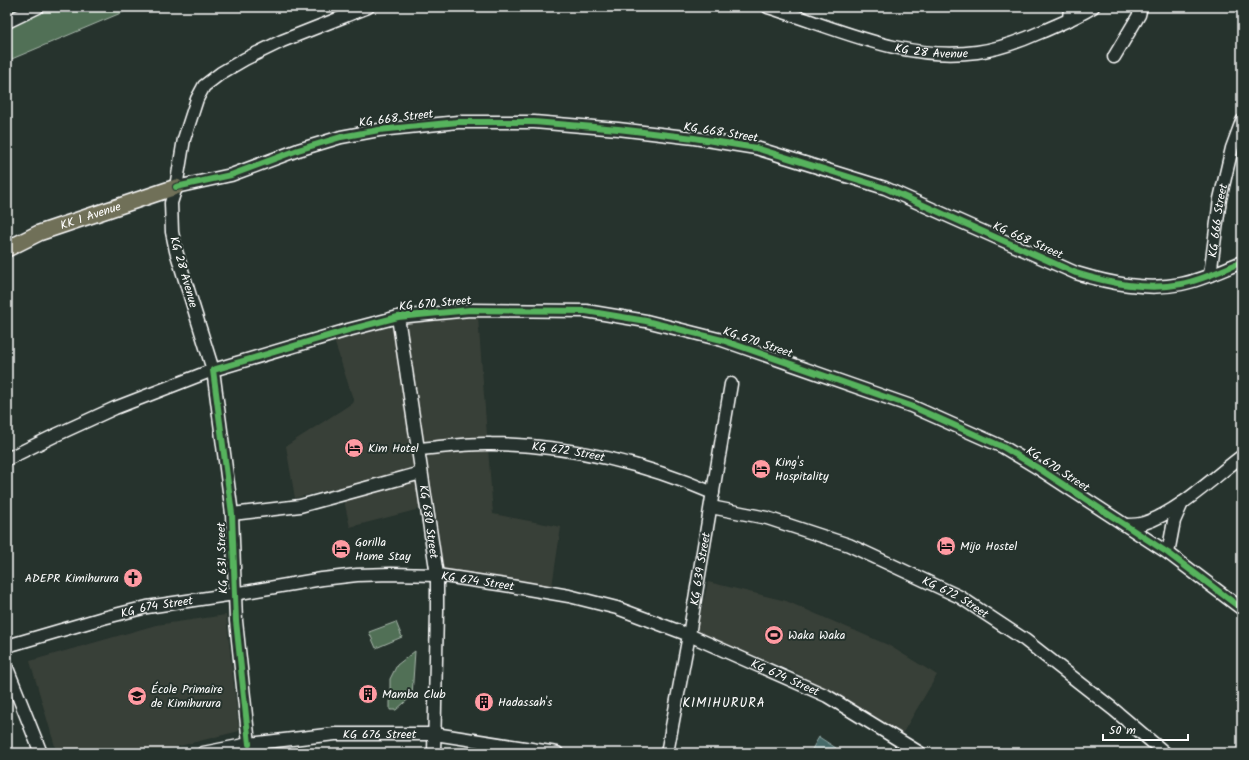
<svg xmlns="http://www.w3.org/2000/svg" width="1249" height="760" font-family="Kalam,sans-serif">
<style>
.built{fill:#394038}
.green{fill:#516f57;stroke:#a8b7ab}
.water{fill:#466b69;stroke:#90a6a5}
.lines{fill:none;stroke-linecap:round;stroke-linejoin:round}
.minor-casing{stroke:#fff;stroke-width:15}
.major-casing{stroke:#fff;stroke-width:18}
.minor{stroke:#26332d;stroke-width:12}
.major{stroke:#706f59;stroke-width:15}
.cycleway-casing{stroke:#26332d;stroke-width:8}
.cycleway{stroke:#56b35d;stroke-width:6}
.labels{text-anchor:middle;stroke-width:4;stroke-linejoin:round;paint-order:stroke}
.street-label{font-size:12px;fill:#fff;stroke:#26332d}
.poi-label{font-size:12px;fill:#fff;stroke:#26332d;text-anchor:start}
.neighbourhood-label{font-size:13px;letter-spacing:1px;fill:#fff;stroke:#26332d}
</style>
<rect width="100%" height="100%" fill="#26332d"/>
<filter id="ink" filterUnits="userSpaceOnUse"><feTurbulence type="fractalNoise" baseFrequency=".025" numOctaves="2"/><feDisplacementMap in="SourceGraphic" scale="8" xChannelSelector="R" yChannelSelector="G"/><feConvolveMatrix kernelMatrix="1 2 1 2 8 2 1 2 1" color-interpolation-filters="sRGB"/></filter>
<g filter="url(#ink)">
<g class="built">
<polygon points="478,317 493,514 561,527 552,586 443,569 435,505 350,527 341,487 295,498 286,446 354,402 334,340 409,323"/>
<polygon points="708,582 786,601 888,645 937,675 902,734 795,672 696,632"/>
<polygon points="226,615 239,731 152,753 57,753 30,661 156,625"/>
</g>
<g class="green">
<polygon points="7,7 135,7 7,61"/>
<polygon points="396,622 402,637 376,648 369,632"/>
<polygon points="415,651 412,696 396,710 390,710 390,679 397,665"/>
</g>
<polygon class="water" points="819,737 836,748 832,753 815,753 811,751"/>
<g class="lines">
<g class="minor-casing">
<g id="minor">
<path id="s1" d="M768 7C837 28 904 62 977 52 999 49 1021 41 1041 32 1059 24 1076 18 1093 7"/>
<polyline points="1069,20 1070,7"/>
<polyline points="7,22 38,7"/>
<polyline points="1114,57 1139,15 1141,7"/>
<path d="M176 187 231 175 298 150 341 137 379 130 458 122H534L618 129 694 138 756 148 885 188 1076 273C1109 283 1146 291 1181 284 1202 280 1222 270 1242 262"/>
<path id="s2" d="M1210 275 1220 199 1232 148 1242 121"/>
<path id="s3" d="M398 317 437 575V611L434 753"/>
<path id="s4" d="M419 449C443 447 467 443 491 444 568 445 643 463 713 493"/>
<polyline points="7,459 56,435 115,408 213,370 176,251 172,232 171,203 176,187 184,139 197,99 204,86 221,73 245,59 282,41 368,7"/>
<path id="s5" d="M711 507 767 518 849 545 960 597 1025 640 1113 709 1165 753"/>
<polyline points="232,514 300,506 421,473"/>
<path d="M1126 525C1132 525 1138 525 1144 523 1177 513 1214 477 1242 456"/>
<polyline points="1168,553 1174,521 1182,503"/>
<path id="s6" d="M7 646 103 618 147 607 234 594 322 579 357 575 391 574 437 575 505 585 569 596 617 608 689 635 827 696 920 753"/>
<polyline points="7,668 41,753"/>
<polyline points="249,744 236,621 232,514 213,370 348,330 398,317 470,310 586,311 646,321 722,340 911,406 1003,447 1038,468 1168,553 1242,609"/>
<path id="s7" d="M203 753 249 744 335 734H435L557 753"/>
<path id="s8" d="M667 753 689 635 731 384"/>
</g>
</g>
<g class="major-casing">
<g id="major">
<path id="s9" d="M7 249 39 233 176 187"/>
</g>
</g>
<use href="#minor" class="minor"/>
<use href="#major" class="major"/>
<g class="cycleway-casing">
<g id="cycleway">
<path d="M176 187 231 175 298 150 341 137 379 130 458 122H534L618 129 694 138 756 148 885 188 1076 273C1109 283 1146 291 1181 284 1202 280 1222 270 1242 262"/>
<polyline points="249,744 236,621 232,514 213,370 348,330 398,317 470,310 586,311 646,321 722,340 911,406 1003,447 1038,468 1168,553 1242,609"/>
</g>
</g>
<use href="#cycleway" class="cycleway"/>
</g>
</g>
<defs>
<g id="hotel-disc" transform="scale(1)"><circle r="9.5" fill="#ff9aa2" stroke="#26332d"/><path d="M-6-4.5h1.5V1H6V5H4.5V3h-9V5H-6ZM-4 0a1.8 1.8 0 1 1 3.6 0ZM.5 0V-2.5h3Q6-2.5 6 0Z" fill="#111"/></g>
<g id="church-disc" transform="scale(1)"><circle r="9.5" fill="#ff9aa2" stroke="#26332d"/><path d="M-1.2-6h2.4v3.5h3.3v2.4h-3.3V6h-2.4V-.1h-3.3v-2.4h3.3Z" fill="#111"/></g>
<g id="stadium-disc" transform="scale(1)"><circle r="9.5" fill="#ff9aa2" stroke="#26332d"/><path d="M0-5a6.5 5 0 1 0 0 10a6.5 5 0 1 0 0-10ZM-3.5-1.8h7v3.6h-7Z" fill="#111"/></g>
<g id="building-disc" transform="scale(1)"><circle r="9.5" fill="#ff9aa2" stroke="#26332d"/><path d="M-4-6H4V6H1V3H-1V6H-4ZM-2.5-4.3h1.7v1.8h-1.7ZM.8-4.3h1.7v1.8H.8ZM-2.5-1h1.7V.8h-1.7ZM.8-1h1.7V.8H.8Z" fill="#111"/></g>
<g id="school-disc" transform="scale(1)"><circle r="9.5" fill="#ff9aa2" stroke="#26332d"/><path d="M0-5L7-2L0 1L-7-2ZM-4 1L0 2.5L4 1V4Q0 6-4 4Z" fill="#111"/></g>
</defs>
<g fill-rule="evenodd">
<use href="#hotel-disc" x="354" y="448"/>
<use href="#hotel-disc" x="761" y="469"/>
<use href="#hotel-disc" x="946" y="546"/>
<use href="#hotel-disc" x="341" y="549"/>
<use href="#church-disc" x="133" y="578"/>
<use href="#stadium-disc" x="774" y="635"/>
<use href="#building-disc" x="368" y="694"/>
<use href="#school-disc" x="137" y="696"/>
<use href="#building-disc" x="484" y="702"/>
</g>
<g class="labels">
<g class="street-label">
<text dy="4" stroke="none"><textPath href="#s1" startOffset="170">KG 28 Avenue</textPath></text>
<text transform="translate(396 118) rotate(-7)" y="4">KG 668 Street</text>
<text transform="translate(721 132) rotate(9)" y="4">KG 668 Street</text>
<text dy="4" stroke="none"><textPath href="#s9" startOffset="90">KK 1 Avenue</textPath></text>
<text dy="4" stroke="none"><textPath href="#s2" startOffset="55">KG 666 Street</textPath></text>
<text transform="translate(1028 240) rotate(24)" y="4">KG 668 Street</text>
<text transform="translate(184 272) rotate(74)" y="4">KG 28 Avenue</text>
<text transform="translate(435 303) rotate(-5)" y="4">KG 670 Street</text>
<text transform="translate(758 342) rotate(19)" y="4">KG 670 Street</text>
<text dy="4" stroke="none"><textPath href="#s4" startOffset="150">KG 672 Street</textPath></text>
<text transform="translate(1058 469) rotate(33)" y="4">KG 670 Street</text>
<text dy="4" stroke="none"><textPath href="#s3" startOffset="207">KG 680 Street</textPath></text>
<text transform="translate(222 558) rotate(-92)" y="4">KG 631 Street</text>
<text dy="4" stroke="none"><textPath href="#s8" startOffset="187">KG 639 Street</textPath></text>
<text dy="4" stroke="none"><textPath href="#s6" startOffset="479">KG 674 Street</textPath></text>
<text dy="4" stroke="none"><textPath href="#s5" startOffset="262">KG 672 Street</textPath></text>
<text dy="4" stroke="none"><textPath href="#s6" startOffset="155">KG 674 Street</textPath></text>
<text dy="4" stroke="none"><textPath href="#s6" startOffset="803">KG 674 Street</textPath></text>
<text dy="4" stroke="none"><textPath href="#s7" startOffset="178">KG 676 Street</textPath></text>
</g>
<g class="poi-label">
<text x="368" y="452">Kim Hotel</text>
<text x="775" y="466">King's<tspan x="775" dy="14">Hospitality</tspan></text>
<text x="355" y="546">Gorilla<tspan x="355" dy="14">Home Stay</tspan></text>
<text x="960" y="550">Mijo Hostel</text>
<text x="119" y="582" text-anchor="end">ADEPR Kimihurura</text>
<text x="788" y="639">Waka Waka</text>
<text x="151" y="693">École Primaire<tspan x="151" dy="14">de Kimihurura</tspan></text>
<text x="382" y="698">Mamba Club</text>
<text x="498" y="706">Hadassah's</text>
</g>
<g class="neighbourhood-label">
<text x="724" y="707">KIMIHURURA</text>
</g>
</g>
<rect width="1249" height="760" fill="none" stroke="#26332d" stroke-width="24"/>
<rect x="12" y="12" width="1225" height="736" fill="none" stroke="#fff" stroke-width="1.5" filter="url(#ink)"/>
<path d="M1103 734v6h85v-6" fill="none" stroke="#ffffff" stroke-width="2"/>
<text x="1109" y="734" font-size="12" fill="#ffffff" stroke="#26332d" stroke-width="3" paint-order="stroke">50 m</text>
</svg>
